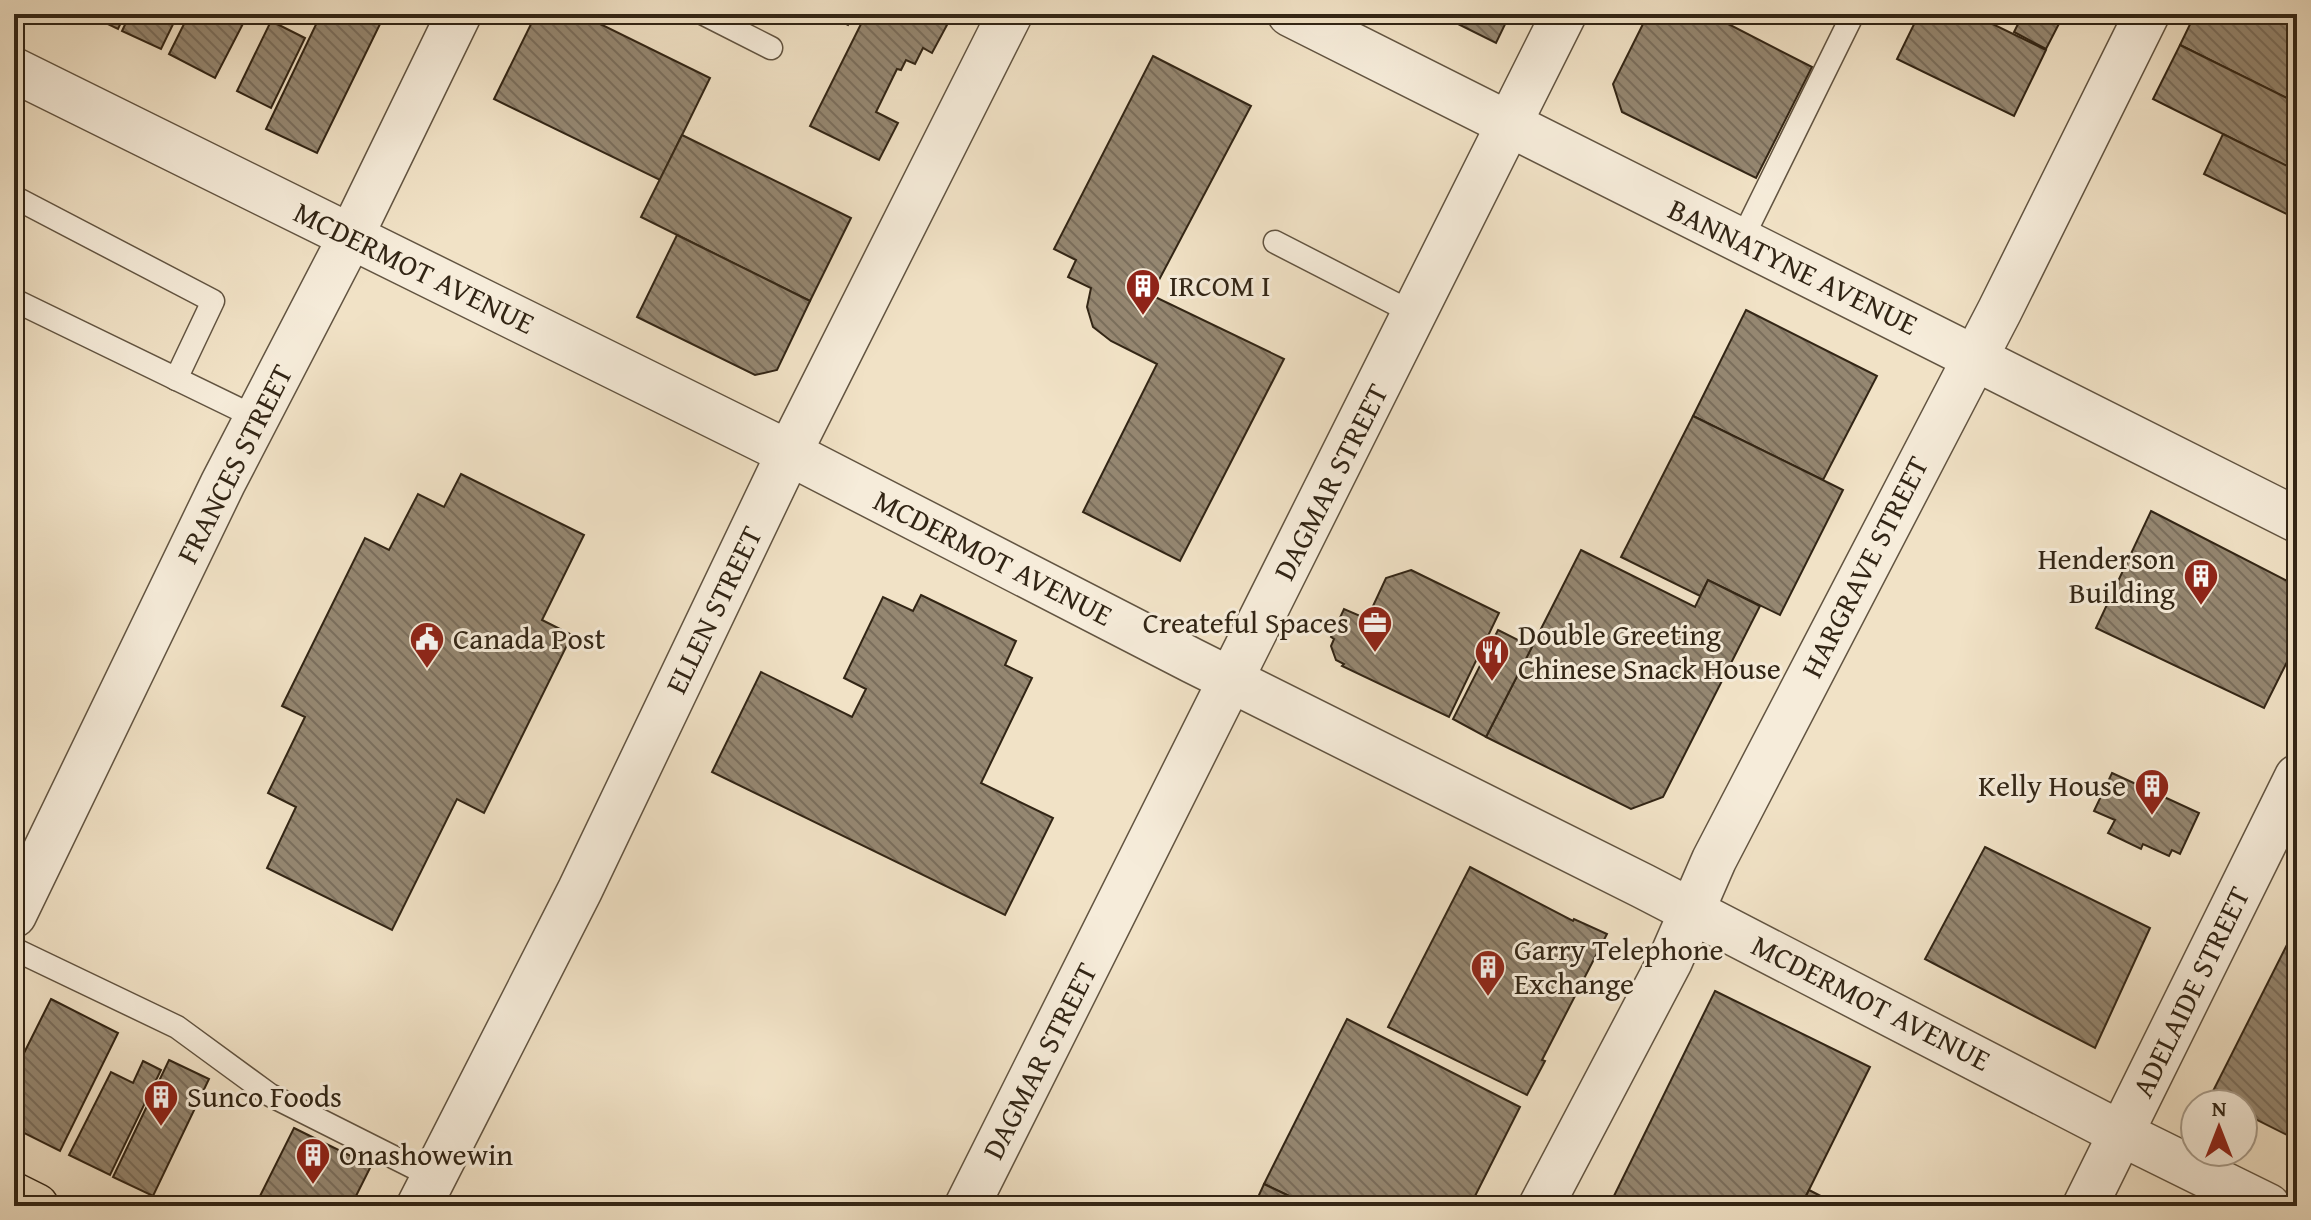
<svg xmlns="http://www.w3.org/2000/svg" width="2311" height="1220" font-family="'Gentium Book Plus',serif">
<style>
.building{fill:url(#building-back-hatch);stroke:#322515;stroke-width:2}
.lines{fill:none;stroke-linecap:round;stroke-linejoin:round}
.service-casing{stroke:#625441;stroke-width:25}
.minor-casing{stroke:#625441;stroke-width:47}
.tertiary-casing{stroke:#625441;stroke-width:47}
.primary-casing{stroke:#322515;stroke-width:47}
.service{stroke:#f6ecda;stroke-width:22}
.minor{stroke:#f6ecda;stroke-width:44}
.tertiary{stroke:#f6ecda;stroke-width:44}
.primary{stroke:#f1e2c6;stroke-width:44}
.labels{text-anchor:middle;stroke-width:6;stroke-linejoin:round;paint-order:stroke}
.street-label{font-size:30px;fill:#322515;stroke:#f6ecda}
.poi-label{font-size:30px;fill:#322515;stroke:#f6ecda;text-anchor:start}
</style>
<defs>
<pattern id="building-back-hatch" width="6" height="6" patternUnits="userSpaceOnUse" patternTransform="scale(2)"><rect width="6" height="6" fill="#958771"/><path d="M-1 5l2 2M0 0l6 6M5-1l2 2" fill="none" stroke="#7a6e5c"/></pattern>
</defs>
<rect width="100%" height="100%" fill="#f1e2c6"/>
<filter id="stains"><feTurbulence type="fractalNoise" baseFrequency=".0025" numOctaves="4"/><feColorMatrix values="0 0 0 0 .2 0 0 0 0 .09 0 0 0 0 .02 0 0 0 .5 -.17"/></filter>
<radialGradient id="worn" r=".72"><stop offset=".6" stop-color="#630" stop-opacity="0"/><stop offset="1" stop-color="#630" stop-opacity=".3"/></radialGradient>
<g class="building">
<polygon points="87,14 125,14 118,29"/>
<polygon points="130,14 178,14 161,49 122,31"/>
<polygon points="189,14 248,14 215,78 169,54"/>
<polygon points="321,14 375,14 383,18 317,153 266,129"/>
<polygon points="536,14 580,14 710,78 660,180 494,99"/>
<polygon points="826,14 854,14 848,25"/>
<polygon points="866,14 938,14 935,19 947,25 932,53 923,48 915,64 906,60 901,70 897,69 876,112 898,123 879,160 810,126"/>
<polygon points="1438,14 1510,14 1496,43"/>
<polygon points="1648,14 1709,14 1812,67 1756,178 1622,112 1613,84"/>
<polygon points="1919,14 1972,14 2046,50 2014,116 1897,59"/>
<polygon points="2023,14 2064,14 2046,49 2014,32"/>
<polygon points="2195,14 2297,14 2297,103 2180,45"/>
<polygon points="271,21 305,38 271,108 237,91"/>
<polygon points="2180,45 2297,103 2297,171 2153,99"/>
<polygon points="1153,56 1251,106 1151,295 1284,359 1180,561 1083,512 1157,364 1111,341 1093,327 1087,307 1091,288 1068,277 1076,260 1054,249"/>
<polygon points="2223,134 2297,171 2297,219 2204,174"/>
<polygon points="682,135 851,218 810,301 641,217"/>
<polygon points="677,235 810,301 777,370 755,375 637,317"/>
<polygon points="1746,310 1877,376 1823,480 1693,416"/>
<polygon points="1693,416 1843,490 1780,615 1708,580 1700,596 1621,557"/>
<polygon points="461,474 584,535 542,620 572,635 484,813 457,799 392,930 267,868 296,807 268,793 305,717 282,706 365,538 389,550 418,494 444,507"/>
<polygon points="2151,511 2297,586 2297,642 2264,708 2096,628"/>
<polygon points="1581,550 1695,607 1708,580 1760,606 1663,797 1631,809 1486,737"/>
<polygon points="1411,570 1499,613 1449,717 1342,666 1344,664 1336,660 1331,646 1334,639 1331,637 1344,609 1367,619 1386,578"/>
<polygon points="921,595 1016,641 1005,665 1032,678 981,783 1053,818 1005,915 712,772 761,672 852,717 866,689 844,678 883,597 913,611"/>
<polygon points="1498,630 1532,647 1486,737 1453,719"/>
<polygon points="2112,773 2199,813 2180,854 2172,850 2169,856 2143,844 2141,849 2108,833 2115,820 2094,811"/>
<polygon points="1985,847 2150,928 2095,1048 1925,959"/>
<polygon points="1470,867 1573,921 1574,919 1607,934 1542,1060 1545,1061 1527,1095 1388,1027"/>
<polygon points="2297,925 2297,1140 2243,1113 2243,1104 2224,1104 2210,1097"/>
<polygon points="1715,991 1870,1067 1801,1206 1609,1206"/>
<polygon points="51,999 118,1033 60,1151 14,1128 14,1073"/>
<polygon points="1347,1019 1520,1107 1470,1206 1310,1206 1264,1184"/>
<polygon points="169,1060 209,1079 153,1196 113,1177"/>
<polygon points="143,1061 161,1070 110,1175 69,1155 111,1072 133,1083"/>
<polygon points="294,1128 371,1166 351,1206 255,1206"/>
<polygon points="1264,1184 1310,1206 1254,1206"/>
<polygon points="1809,1190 1840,1206 1801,1206"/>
</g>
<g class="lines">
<g class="service-casing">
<g id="service">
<polyline points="704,14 771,48"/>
<polyline points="14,197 213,301 176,379"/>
<polyline points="1741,241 1853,14"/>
<polyline points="1275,242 1415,314"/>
<polyline points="14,300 257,418"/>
<polyline points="14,949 177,1027 270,1095 433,1177"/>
</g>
</g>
<g class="minor-casing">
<g id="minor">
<polyline points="14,915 223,483 351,236 459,14"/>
<polyline points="967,1206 1564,14"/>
<polyline points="2085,1206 2297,777"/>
</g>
</g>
<g class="tertiary-casing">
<g id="tertiary">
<polyline points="1290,14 2297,520"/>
<polyline points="14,70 789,453 1193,661 1643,886 2122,1134 2268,1206"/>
<polyline points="419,1206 580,890 789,453 1010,14"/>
<polyline points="1541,1206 1670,961 1714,860 2000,310 2147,14"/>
</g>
</g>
<g class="primary-casing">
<polyline id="primary" points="14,1195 36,1206"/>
</g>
<use href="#service" class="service"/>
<use href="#minor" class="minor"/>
<use href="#tertiary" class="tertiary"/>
<use href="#primary" class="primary"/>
</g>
<defs>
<g id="building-pin" transform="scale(1.8)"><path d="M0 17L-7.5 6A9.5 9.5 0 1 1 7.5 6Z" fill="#8f2418" stroke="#f6ecda"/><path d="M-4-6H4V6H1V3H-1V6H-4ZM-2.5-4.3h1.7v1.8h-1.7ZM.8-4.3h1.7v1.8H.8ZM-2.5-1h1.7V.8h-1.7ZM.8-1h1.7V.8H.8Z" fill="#fff"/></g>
<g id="office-pin" transform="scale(1.8)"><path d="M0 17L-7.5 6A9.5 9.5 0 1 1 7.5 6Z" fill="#8f2418" stroke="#f6ecda"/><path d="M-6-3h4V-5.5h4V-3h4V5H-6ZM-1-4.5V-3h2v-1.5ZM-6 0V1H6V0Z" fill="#fff"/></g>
<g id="civic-pin" transform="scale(1.8)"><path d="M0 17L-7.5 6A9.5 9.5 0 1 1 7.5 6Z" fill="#8f2418" stroke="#f6ecda"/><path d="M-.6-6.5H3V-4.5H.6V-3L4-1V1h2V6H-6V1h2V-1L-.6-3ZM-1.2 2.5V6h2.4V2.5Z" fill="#fff"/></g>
<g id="restaurant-pin" transform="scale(1.8)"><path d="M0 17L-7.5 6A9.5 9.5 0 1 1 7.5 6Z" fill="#8f2418" stroke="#f6ecda"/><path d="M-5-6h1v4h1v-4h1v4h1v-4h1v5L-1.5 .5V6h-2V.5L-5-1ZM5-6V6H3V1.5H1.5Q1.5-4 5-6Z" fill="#fff"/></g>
</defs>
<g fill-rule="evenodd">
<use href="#building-pin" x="1143" y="286"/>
<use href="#building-pin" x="2201" y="576"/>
<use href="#office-pin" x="1375" y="623"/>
<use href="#civic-pin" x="427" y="639"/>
<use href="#restaurant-pin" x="1492" y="652"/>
<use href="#building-pin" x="2152" y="786"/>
<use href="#building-pin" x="1488" y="967"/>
<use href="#building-pin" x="161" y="1097"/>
<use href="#building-pin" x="313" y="1155"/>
</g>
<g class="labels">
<g class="street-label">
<text transform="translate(1793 267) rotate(26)" y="10">BANNATYNE AVENUE</text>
<text transform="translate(414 268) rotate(26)" y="10">MCDERMOT AVENUE</text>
<text transform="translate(235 464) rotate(-63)" y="10">FRANCES STREET</text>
<text transform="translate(1331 482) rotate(-63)" y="10">DAGMAR STREET</text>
<text transform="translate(993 558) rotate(27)" y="10">MCDERMOT AVENUE</text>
<text transform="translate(1865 567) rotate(-63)" y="10">HARGRAVE STREET</text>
<text transform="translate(714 610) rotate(-64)" y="10">ELLEN STREET</text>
<text transform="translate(2191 992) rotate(-64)" y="10">ADELAIDE STREET</text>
<text transform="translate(1871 1003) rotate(27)" y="10">MCDERMOT AVENUE</text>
<text transform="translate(1040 1061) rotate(-63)" y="10">DAGMAR STREET</text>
</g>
<g class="poi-label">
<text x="1169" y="296">IRCOM I</text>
<text x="2175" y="569" text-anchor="end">Henderson<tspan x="2175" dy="34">Building</tspan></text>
<text x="1349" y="633" text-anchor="end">Createful Spaces</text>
<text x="1518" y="645">Double Greeting<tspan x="1518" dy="34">Chinese Snack House</tspan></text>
<text x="453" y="649">Canada Post</text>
<text x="2126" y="796" text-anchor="end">Kelly House</text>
<text x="1514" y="960">Garry Telephone<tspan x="1514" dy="34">Exchange</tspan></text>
<text x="187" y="1107">Sunco Foods</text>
<text x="339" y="1165">Onashowewin</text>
</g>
</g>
<rect width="2311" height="1220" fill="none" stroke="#f1e2c6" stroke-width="48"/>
<rect x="16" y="16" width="2279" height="1188" fill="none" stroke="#322515" stroke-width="4"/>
<rect x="24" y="24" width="2263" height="1172" fill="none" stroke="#322515" stroke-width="2"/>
<g transform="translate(2219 1128)"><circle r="38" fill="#f6ecda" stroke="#a89c8b" stroke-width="2"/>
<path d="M0-6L14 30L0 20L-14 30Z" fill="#8f2418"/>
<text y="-12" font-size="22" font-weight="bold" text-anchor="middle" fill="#322515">N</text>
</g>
<rect width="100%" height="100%" filter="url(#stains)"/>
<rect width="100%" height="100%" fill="url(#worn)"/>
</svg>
